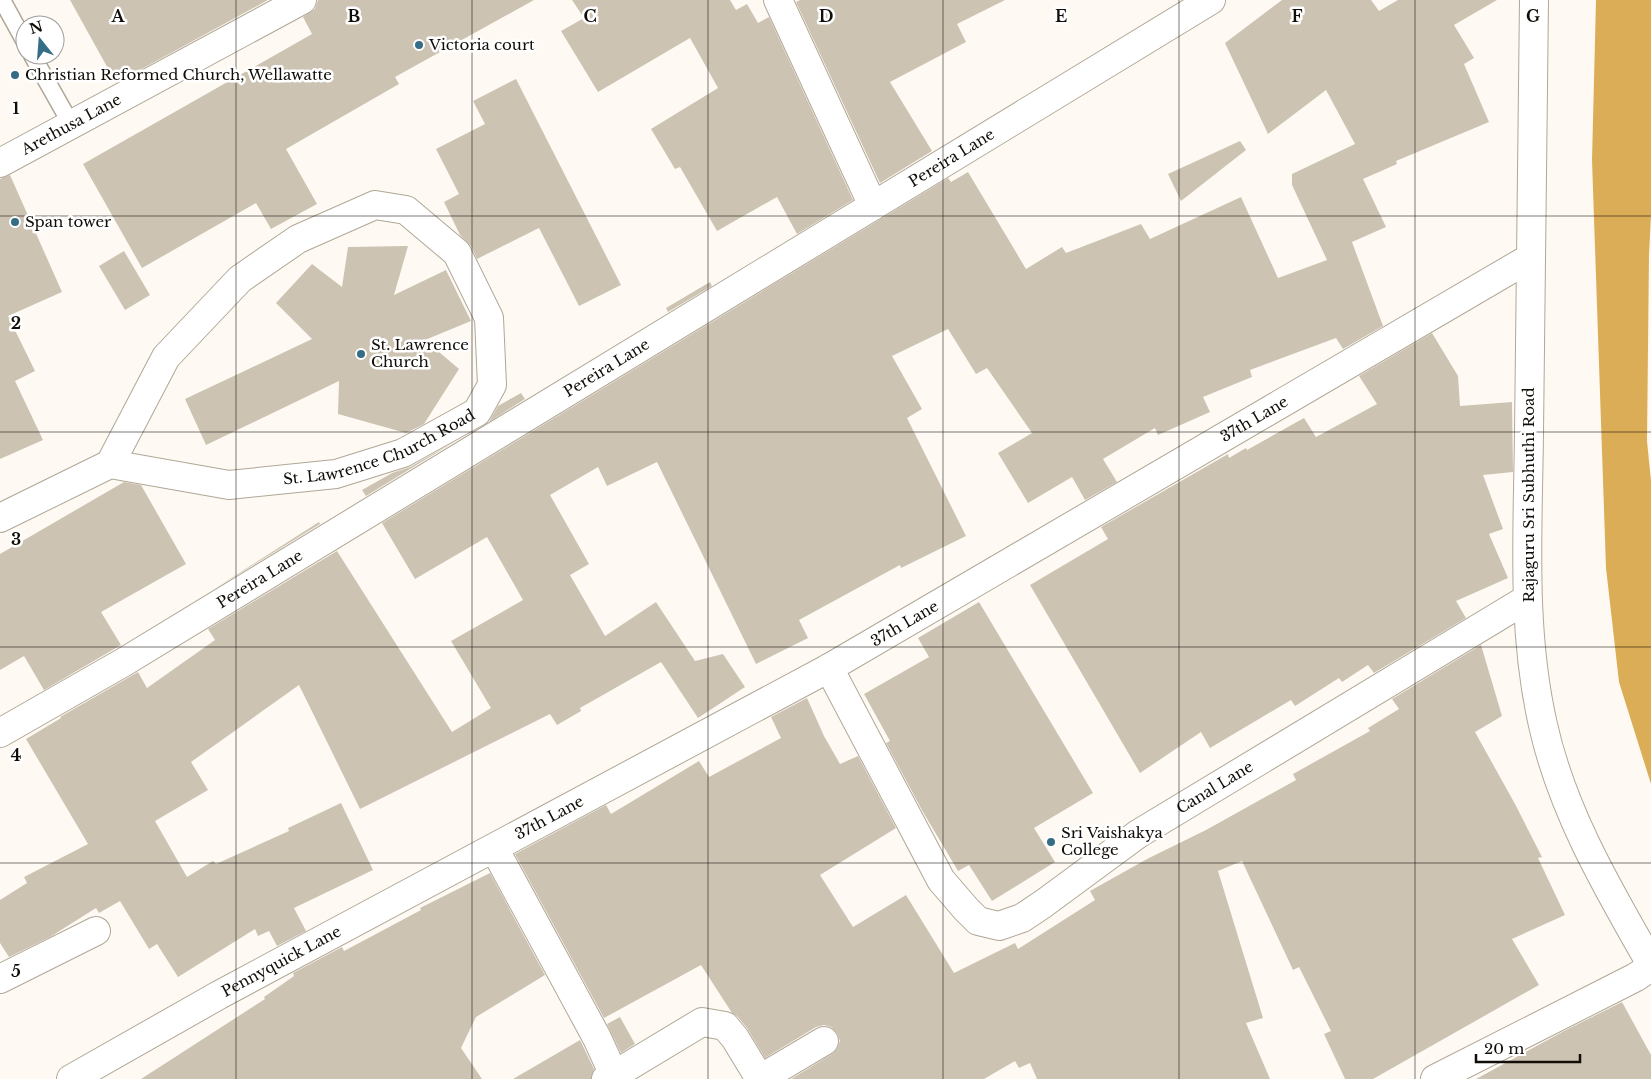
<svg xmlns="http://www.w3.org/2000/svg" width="1651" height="1079" font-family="'Libre Baskerville',serif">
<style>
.water{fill:#dbad57}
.building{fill:#cdc3b2}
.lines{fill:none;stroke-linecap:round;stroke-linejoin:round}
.lane-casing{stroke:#b0a796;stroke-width:19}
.street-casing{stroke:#b0a796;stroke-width:30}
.secondary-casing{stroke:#b0a796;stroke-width:30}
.lane{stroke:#fff;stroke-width:16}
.street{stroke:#fff;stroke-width:28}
.secondary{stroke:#fff;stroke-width:28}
.grid{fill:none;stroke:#110d08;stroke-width:1;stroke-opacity:0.55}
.poi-dot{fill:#356d87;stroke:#fff;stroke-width:2}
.labels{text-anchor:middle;stroke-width:5;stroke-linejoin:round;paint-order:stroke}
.poi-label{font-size:15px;fill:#110d08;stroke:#fff;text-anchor:start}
.street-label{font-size:15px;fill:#110d08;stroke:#fff}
.grid-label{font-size:16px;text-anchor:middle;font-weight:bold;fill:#110d08;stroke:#fff;stroke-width:5;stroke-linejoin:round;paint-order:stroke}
</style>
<rect width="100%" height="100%" fill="#fefaf3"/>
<polygon class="water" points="1596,0 1651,0 1651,215 1649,255 1647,441 1651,481 1651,784 1619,682 1606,568 1592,160"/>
<g class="building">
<polygon points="70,0 268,0 116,83"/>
<polygon points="318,0 534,0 395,77 399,84 286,149 317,204 271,229 256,203 142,268 83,164 312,34 303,17 315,9"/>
<polygon points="572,0 730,0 736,10 747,4 758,23 769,17 853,200 797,234 777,197 717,231 680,167 675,169 651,129 718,88 690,38 598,92 561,31 584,18"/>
<polygon points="800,0 1005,0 957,24 966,42 890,82 932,151 880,183 796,2"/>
<polygon points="1282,0 1371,0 1379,11 1398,0 1497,0 1454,25 1474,58 1464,64 1489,122 1396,161 1397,164 1363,179 1386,227 1352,242 1383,326 1343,349 1336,338 1250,370 1252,377 1203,397 1210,412 1158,435 1155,428 1103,459 1117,482 1085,500 1072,477 1028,503 998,453 1032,433 987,368 976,374 948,329 892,356 922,409 907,418 966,536 901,568 900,565 799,620 808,638 756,664 657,462 607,486 598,467 550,495 589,564 570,575 605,636 656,602 695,661 723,654 745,687 698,718 661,662 580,708 581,711 557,725 550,714 360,809 299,685 191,762 208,790 155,821 187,877 213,861 216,864 289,831 288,828 341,803 373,870 294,908 306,931 277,946 269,931 258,936 255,929 178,977 157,944 149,949 120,901 99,913 96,908 50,937 9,957 0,943 0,900 27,883 24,877 88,844 26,739 61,718 60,717 138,672 147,688 215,640 208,629 337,551 452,732 491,708 451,641 523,600 487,537 415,579 382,523 948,178 951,182 968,172 1026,269 1062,247 1066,253 1141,224 1150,239 1241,197 1278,278 1327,260 1292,185 1292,174 1355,144 1326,90 1268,134 1225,43"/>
<polygon points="516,79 621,285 579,306 539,228 477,259 471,246 460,235 444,202 459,194 436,149 485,124 473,101"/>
<polygon points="1240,141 1246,150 1181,201 1168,174"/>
<polygon points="10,175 62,292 8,316 35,371 15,381 43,440 0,459 0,179"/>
<polygon points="408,246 394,295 446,270 471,321 425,340 459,369 424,424 406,433 338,414 339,381 206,445 185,399 312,339 276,303 312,264 342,287 348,247"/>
<polygon points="124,251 150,295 125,310 99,266"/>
<polygon points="710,282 712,286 668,312 666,308"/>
<polygon points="1432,333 1458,376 1460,406 1512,402 1513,472 1483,475 1503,529 1489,534 1508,578 1456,601 1466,618 1374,673 1368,665 1342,682 1339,678 1295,706 1291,700 1210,748 1201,732 1140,773 1030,585 1108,539 1101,527 1228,454 1229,458 1246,448 1247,450 1304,418 1316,437 1377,404 1359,376"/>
<polygon points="521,393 525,399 489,422 498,406"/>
<polygon points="456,441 366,496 362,490 392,473 410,467"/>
<polygon points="124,482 141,485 186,564 101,612 121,645 44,690 24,656 0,670 0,554"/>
<polygon points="319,522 320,524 214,589"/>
<polygon points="979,602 1093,793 1034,828 1055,862 992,901 969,865 958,871 923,812 886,743 890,741 864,694 929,657 918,638"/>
<polygon points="1481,645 1502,716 1475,732 1515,804 1542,857 1538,858 1565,915 1512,939 1539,985 1373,1079 1345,1079 1324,1034 1331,1031 1299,967 1293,970 1242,861 1218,871 1263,1018 1246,1023 1270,1079 1037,1079 1030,1063 1019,1068 1015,1061 984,1079 791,1079 832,1054 837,1049 840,1041 837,1033 831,1027 824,1025 816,1027 765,1058 747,1028 737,1016 732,1013 701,965 604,1018 515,854 606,805 611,814 699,761 709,777 781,738 771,717 807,698 824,736 840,764 858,756 896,828 820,875 853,927 906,895 954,973 1015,943 1018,949 1095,900 1090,891 1147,859 1206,830 1296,780 1293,774 1370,731 1368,728 1399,709 1392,699"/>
<polygon points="490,873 545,975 476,1017 461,1048 482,1079 141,1079 265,999 264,997 294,976 293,973 342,947 344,951 421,910 420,908"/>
<polygon points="1622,1002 1651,1055 1651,1079 1476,1079 1566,1030"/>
<polygon points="620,1017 635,1044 621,1053 607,1024"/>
<polygon points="580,1040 594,1069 591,1079 513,1079"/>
</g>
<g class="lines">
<g class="lane-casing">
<g id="lane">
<polyline points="2,0 25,42"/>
<polyline points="32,55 71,124"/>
</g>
</g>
<g class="street-casing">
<g id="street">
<polyline points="778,0 873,206"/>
<path id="s1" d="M0 163 302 0"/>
<path id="s2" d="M0 518 110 464 229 485 336 474 403 453 477 412 492 385 489 318 457 253 406 210 375 205 298 239 240 279 166 357 110 464"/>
<path id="s3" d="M829 668 941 880 966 909 978 921 999 926 1022 918 1043 904 1138 834 1527 599"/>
<path id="s4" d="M0 733 124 662 1211 0"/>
<polyline points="494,848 597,1038 614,1075 606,1079"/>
<polyline points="0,979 96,931"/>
<polyline points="614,1075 702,1022 725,1026 735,1038 760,1079 824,1041"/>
<path id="s5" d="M71 1079 219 995 829 668 1530 258"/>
<polyline points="1435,1079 1636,977 1651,967"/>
</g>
</g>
<g class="secondary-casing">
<path id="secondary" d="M1534 0C1532 144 1530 288 1529 433 1528 530 1521 629 1543 725 1562 811 1608 889 1651 964"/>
</g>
<use href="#lane" class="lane"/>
<use href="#street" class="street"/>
<use href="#secondary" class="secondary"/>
</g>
<path class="grid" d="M236 0V1079M472 0V1079M708 0V1079M943 0V1079M1179 0V1079M1415 0V1079M0 216H1651M0 432H1651M0 647H1651M0 863H1651"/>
<g class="poi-dot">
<circle cx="419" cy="45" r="5"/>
<circle cx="15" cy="75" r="5"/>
<circle cx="15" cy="222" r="5"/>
<circle cx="361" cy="354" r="5"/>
<circle cx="1051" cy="842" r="5"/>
</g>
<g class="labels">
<g class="poi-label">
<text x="429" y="50">Victoria court</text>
<text x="25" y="80">Christian Reformed Church, Wellawatte</text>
<text x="25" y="227">Span tower</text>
<text x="371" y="350">St. Lawrence<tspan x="371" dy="17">Church</tspan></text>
<text x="1061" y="838">Sri Vaishakya<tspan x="1061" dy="17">College</tspan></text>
</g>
<g class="street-label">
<text dy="5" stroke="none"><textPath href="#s1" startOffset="81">Arethusa Lane</textPath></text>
<text dy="5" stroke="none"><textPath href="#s4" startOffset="1112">Pereira Lane</textPath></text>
<text dy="5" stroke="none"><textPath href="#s4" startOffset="708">Pereira Lane</textPath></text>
<text dy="5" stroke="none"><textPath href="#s5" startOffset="1355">37th Lane</textPath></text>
<text dy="5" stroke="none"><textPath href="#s2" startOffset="400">St. Lawrence Church Road</textPath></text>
<text transform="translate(1529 495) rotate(-90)" y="5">Rajaguru Sri Subhuthi Road</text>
<text dy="5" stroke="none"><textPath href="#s4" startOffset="302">Pereira Lane</textPath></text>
<text dy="5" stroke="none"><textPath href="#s5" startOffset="950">37th Lane</textPath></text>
<text dy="5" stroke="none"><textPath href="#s3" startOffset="574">Canal Lane</textPath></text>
<text dy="5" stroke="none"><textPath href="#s5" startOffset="545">37th Lane</textPath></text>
<text dy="5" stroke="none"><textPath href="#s5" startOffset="241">Pennyquick Lane</textPath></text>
</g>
</g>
<g class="grid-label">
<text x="118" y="22">A</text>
<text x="354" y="22">B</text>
<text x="590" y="22">C</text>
<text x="826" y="22">D</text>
<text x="1061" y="22">E</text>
<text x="1297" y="22">F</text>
<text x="1533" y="22">G</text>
<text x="16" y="114">1</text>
<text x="16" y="329">2</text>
<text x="16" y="545">3</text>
<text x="16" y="761">4</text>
<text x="16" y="977">5</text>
</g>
<g transform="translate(40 40) rotate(343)"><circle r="24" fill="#ffffff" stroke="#a09e9c"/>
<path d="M0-4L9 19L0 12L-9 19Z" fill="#356d87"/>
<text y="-8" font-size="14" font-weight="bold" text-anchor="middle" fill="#110d08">N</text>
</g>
<path d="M1476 1054v8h104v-8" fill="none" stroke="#110d08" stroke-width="2.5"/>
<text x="1484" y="1054" font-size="15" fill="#110d08" stroke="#ffffff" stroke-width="4" paint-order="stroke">20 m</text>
</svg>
